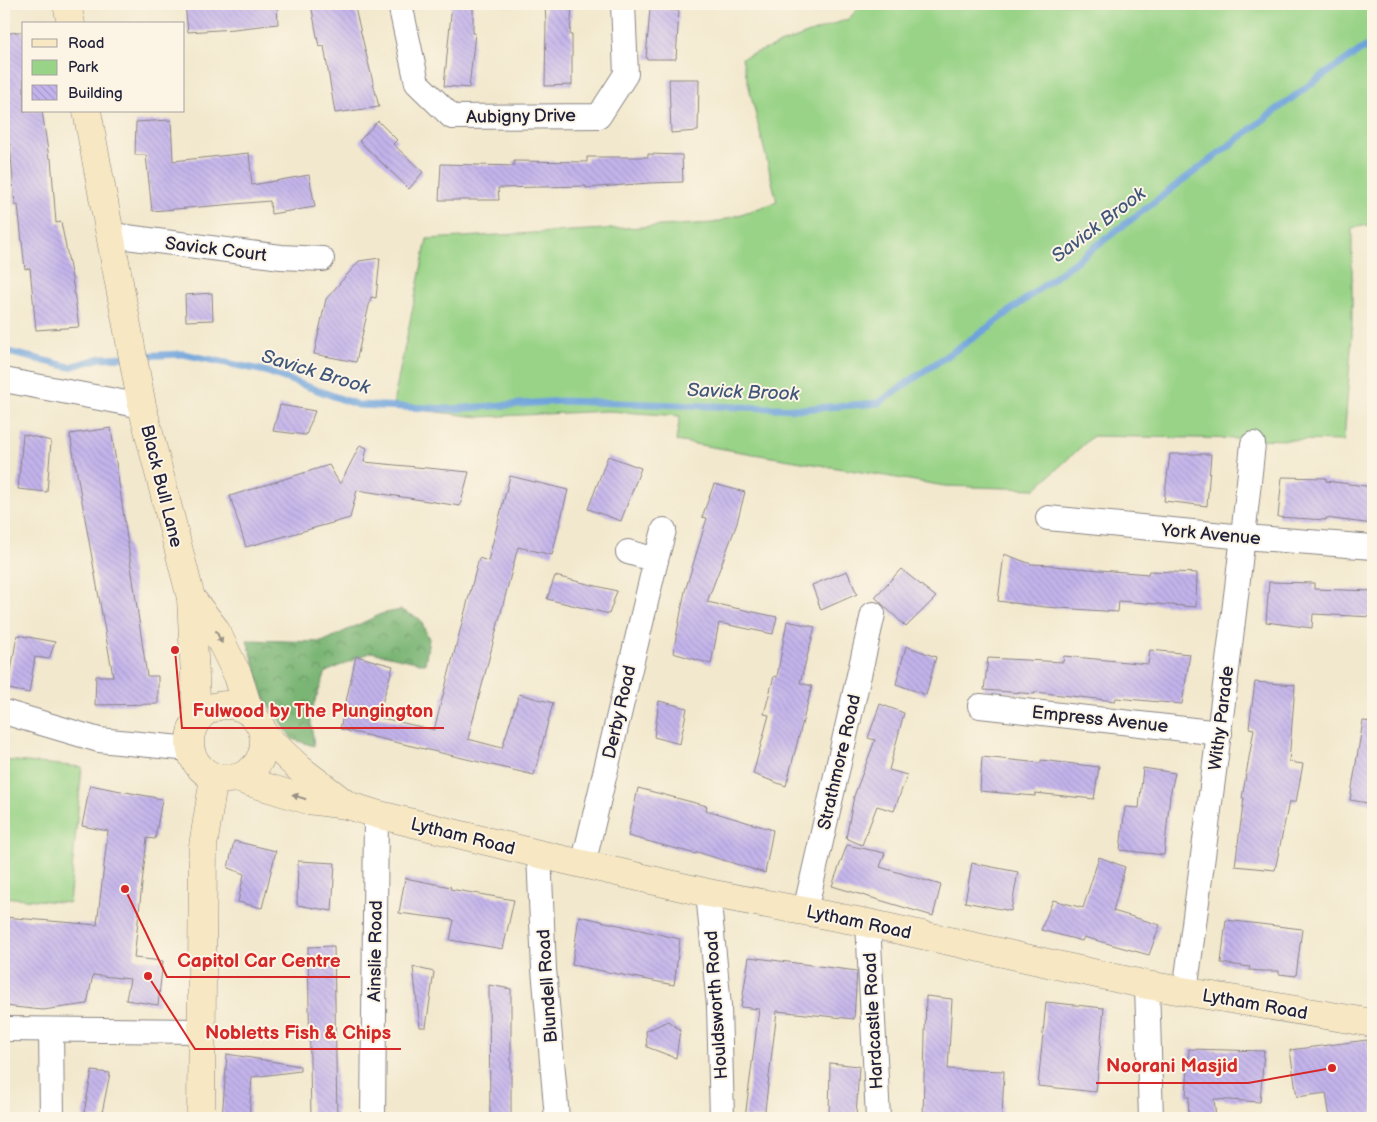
<svg xmlns="http://www.w3.org/2000/svg" width="1377" height="1122" font-family="'Balsamiq Sans',sans-serif">
<style>
.green{fill:#99d387;stroke:#5e7a61}
.forest{fill:url(#forest-crowns);stroke:#4e6c58}
.lines{fill:none;stroke-linecap:round;stroke-linejoin:round}
.stream{stroke:#6ea3db;stroke-width:7}
.building{fill:url(#building-back-hatch)}
.street-casing{stroke:#8a8584;stroke-width:26}
.secondary-casing{stroke:#8a8584;stroke-width:29}
.street{stroke:#fff;stroke-width:24}
.secondary{stroke:#f7e8c3;stroke-width:28}
.oneway{fill:#978f86}
.labels{text-anchor:middle;stroke-width:4;stroke-linejoin:round;paint-order:stroke}
.street-label{font-size:18px;fill:#22223b;stroke:#fcf5e5}
.water-label{font-size:19px;font-style:italic;fill:#40567b;stroke:#fcf5e5}
.leader{fill:none;stroke:#d62828;stroke-width:2}
.callout-dot{fill:#d62828;stroke:#fcf5e5;stroke-width:2}
.callout-label{font-size:19px;text-anchor:middle;font-weight:bold;fill:#d62828;stroke:#fcf5e5;stroke-width:4;stroke-linejoin:round;paint-order:stroke}
</style>
<defs>
<pattern id="forest-crowns" width="20" height="18" patternUnits="userSpaceOnUse" patternTransform="scale(1.25)"><rect width="20" height="18" fill="#7ab574"/><path d="M2 6a3 3 0 1 1 6 0M12 15a3 3 0 1 1 6 0" fill="none" stroke="#649360"/></pattern>
<pattern id="building-back-hatch" width="6" height="6" patternUnits="userSpaceOnUse" patternTransform="scale(1.25)"><rect width="6" height="6" fill="#c3b3eb"/><path d="M-1 5l2 2M0 0l6 6M5-1l2 2" fill="none" stroke="#a79aca"/></pattern>
</defs>
<rect width="100%" height="100%" fill="#fcf5e5"/>
<filter id="ink" filterUnits="userSpaceOnUse"><feTurbulence type="fractalNoise" baseFrequency=".02" numOctaves="2"/><feDisplacementMap in="SourceGraphic" scale="10" xChannelSelector="R" yChannelSelector="G"/><feConvolveMatrix kernelMatrix="1 2 1 2 8 2 1 2 1" color-interpolation-filters="sRGB"/></filter>
<filter id="wash" filterUnits="userSpaceOnUse"><feTurbulence type="fractalNoise" baseFrequency=".0096" numOctaves="4" result="noise"/><feDisplacementMap in="SourceGraphic" scale="20" xChannelSelector="R" yChannelSelector="G"/><feGaussianBlur stdDeviation="1.12" result="paint"/><feColorMatrix in="noise" values="0 0 0 0 0 0 0 0 0 0 0 0 0 0 0 0 0 1.4 0 .05"/><feComposite in="paint" operator="in"/></filter>
<g filter="url(#wash)">
<rect width="100%" height="100%" fill="#f2e8cd"/>
<g class="green">
<polygon points="863,4 1373,4 1373,224 1352,228 1352,335 1344,441 1093,436 1035,489 945,486 676,441 680,416 609,411 479,417 395,407 394,399 427,239 714,223 777,202 742,58 848,19"/>
<polygon points="4,760 82,767 69,903 4,897"/>
</g>
<polygon class="forest" points="401,610 420,619 429,639 425,664 371,652 326,672 310,714 314,746 292,739 264,697 247,640 322,642 381,614"/>
<g class="lines">
<g class="stream">
<polyline points="4,351 70,367 101,358 128,357"/>
<polyline points="139,356 183,354 265,371 358,405 452,409 561,401 803,409 878,403 986,329 1312,83 1373,42"/>
</g>
</g>
<g id="blocks">
<g class="building">
<polygon points="185,4 277,4 278,24 234,29 188,32"/>
<polygon points="311,4 354,4 379,107 335,113 324,46 319,47"/>
<polygon points="452,4 473,4 473,33 475,33 469,88 444,86"/>
<polygon points="545,4 572,4 570,35 572,35 572,85 545,86 546,22"/>
<polygon points="650,8 679,11 676,59 646,59"/>
<polygon points="24,31 24,111 42,111 49,158 51,158 56,223 61,222 72,278 79,327 36,330 30,268 25,269 18,205 15,205 10,144 4,144 4,34"/>
<polygon points="669,79 699,79 698,131 671,133"/>
<polygon points="171,120 173,161 249,153 252,185 309,175 315,207 271,214 270,201 152,211 146,155 135,155 136,122"/>
<polygon points="378,121 397,140 393,144 423,172 409,189 359,141"/>
<polygon points="648,154 682,155 683,182 649,183 586,188 586,186 498,188 499,200 439,200 441,164 514,166 514,161 587,162 587,157 648,157"/>
<polygon points="380,258 376,298 371,297 356,362 314,354 326,299 359,261"/>
<polygon points="212,293 213,320 186,321 185,295"/>
<polygon points="280,405 315,411 306,435 273,431"/>
<polygon points="111,428 147,676 158,676 158,704 95,705 96,676 113,676 70,434"/>
<polygon points="23,434 51,441 47,492 18,489"/>
<polygon points="360,445 367,448 364,462 469,472 460,506 357,490 350,518 246,547 230,496 329,465 340,484"/>
<polygon points="1170,454 1211,454 1207,506 1164,501"/>
<polygon points="608,456 641,468 621,521 588,509"/>
<polygon points="510,476 568,490 552,555 518,547 468,739 502,748 519,694 553,703 534,775 340,729 356,656 393,666 378,717 434,730 479,558 488,561"/>
<polygon points="1282,477 1326,478 1326,481 1373,487 1373,524 1326,518 1326,520 1278,517"/>
<polygon points="714,484 745,492 736,526 707,602 777,617 773,634 719,623 711,664 673,653 685,591 707,518 702,517"/>
<polygon points="1004,554 1031,564 1053,565 1053,566 1148,574 1149,571 1197,573 1196,607 1119,601 1118,612 1045,607 998,601"/>
<polygon points="901,569 936,597 906,627 875,597"/>
<polygon points="847,571 857,594 821,610 812,585"/>
<polygon points="555,576 617,591 609,614 547,599"/>
<polygon points="1269,582 1314,583 1314,589 1373,591 1373,617 1313,614 1312,628 1266,622"/>
<polygon points="787,621 815,627 800,683 812,686 786,786 753,774 769,715 764,714 774,676 777,677"/>
<polygon points="17,635 55,642 49,659 35,657 29,693 8,689"/>
<polygon points="906,646 936,657 926,695 896,684"/>
<polygon points="1150,650 1190,654 1182,704 1116,698 1115,701 1035,692 1035,694 984,690 988,658 1063,662 1064,656 1148,664"/>
<polygon points="1255,682 1295,685 1289,762 1303,764 1296,802 1289,802 1275,870 1235,866 1244,798 1242,798 1254,729 1249,728"/>
<polygon points="659,701 687,708 680,744 654,737"/>
<polygon points="880,704 904,713 889,770 907,775 894,811 877,806 862,845 846,838 854,796 875,740 868,738"/>
<polygon points="1363,721 1373,722 1373,804 1350,800"/>
<polygon points="982,757 1041,763 1041,760 1099,767 1094,799 1035,793 1035,796 980,791"/>
<polygon points="1143,768 1175,773 1170,795 1164,855 1120,850 1125,807 1139,808"/>
<polygon points="90,785 162,799 155,839 147,838 134,958 163,961 158,1005 126,1000 130,979 93,975 87,1004 43,1010 4,1006 4,917 97,925 108,831 82,826"/>
<polygon points="638,788 707,806 706,810 773,830 765,873 697,852 696,854 628,836"/>
<polygon points="234,841 276,851 262,908 238,902 244,874 228,868"/>
<polygon points="847,845 885,853 880,867 941,885 933,916 832,886"/>
<polygon points="1099,857 1125,867 1113,911 1160,925 1149,955 1084,937 1082,941 1041,930 1053,900 1083,908"/>
<polygon points="298,861 335,863 332,911 297,905"/>
<polygon points="972,863 1018,872 1011,911 965,902"/>
<polygon points="405,878 451,887 450,889 514,900 503,949 450,940 454,920 399,913"/>
<polygon points="579,916 680,939 674,985 572,965"/>
<polygon points="1226,920 1302,929 1296,976 1279,974 1279,971 1262,971 1249,970 1250,967 1221,963"/>
<polygon points="334,946 337,1118 311,1118 308,947"/>
<polygon points="749,957 857,971 854,1019 777,1011 764,1118 745,1118 759,1009 741,1007"/>
<polygon points="413,967 434,972 426,1027 420,1027"/>
<polygon points="489,985 511,989 511,1118 490,1118"/>
<polygon points="926,996 952,999 948,1069 1004,1071 1002,1118 923,1118"/>
<polygon points="1046,1002 1104,1008 1096,1092 1038,1086"/>
<polygon points="668,1021 680,1030 676,1058 647,1047 646,1031"/>
<polygon points="1367,1040 1373,1085 1373,1118 1330,1118 1326,1093 1297,1097 1290,1050"/>
<polygon points="1189,1049 1264,1051 1260,1102 1214,1099 1216,1118 1188,1118 1189,1097 1186,1097"/>
<polygon points="227,1054 300,1066 300,1071 252,1077 249,1118 222,1118"/>
<polygon points="830,1063 859,1066 856,1118 829,1118"/>
<polygon points="92,1071 110,1073 101,1118 83,1118"/>
</g>
</g>
</g>
<g filter="url(#ink)">
<use href="#blocks" fill-opacity="0" stroke="#8a8584" stroke-width="1"/>
<g class="lines">
<g class="street-casing">
<g id="street">
<polyline points="400,4 417,83 452,117 599,116 626,74 623,4"/>
<polyline points="111,235 281,257 322,259"/>
<polyline points="4,380 142,406"/>
<polyline points="1048,518 1244,537 1373,547"/>
<polyline points="628,552 656,560 664,530"/>
<polyline points="980,706 1220,733"/>
<polyline points="4,712 99,740 180,748 189,744"/>
<polyline points="539,854 544,969 557,1118"/>
<polyline points="583,865 656,560"/>
<polyline points="708,893 719,1006 722,1118"/>
<polyline points="805,911 873,614"/>
<polyline points="868,923 878,1118"/>
<polyline points="1147,985 1151,1118"/>
<path d="M1185 992C1209 810 1234 627 1253 444"/>
<polyline points="4,1029 201,1031"/>
<polyline points="51,1030 52,1118"/>
<polyline points="373,1118 376,814"/>
</g>
</g>
<g class="secondary-casing">
<g id="secondary">
<polyline points="67,4 71,24"/>
<polyline points="87,111 142,406 191,598 197,718"/>
<polyline points="191,598 215,629 238,676 249,712"/>
<circle cx="227" cy="742" r="37"/>
<polyline points="264,735 300,769 347,805"/>
<polyline points="236,778 308,800 347,805 376,814 539,854 708,893 868,923 1147,985 1373,1023"/>
<polyline points="201,1118 203,846 214,778"/>
</g>
</g>
<use href="#street" class="street"/>
<use href="#secondary" class="secondary"/>
</g>
<defs><path id="oneway-solid" d="M-6-.8H1V-3.2L6.5 0L1 3.2V.8H-6Z" transform="scale(1.25)"/></defs>
<g class="oneway">
<use href="#oneway-solid" transform="translate(219 637) rotate(64)"/>
<use href="#oneway-solid" transform="translate(299 797) rotate(-163)"/>
</g>
</g>
<g class="labels">
<g class="street-label">
<text transform="translate(521 116) rotate(-1)" y="6">Aubigny Drive</text>
<text transform="translate(216 249) rotate(7)" y="6">Savick Court</text>
<text transform="translate(162 486) rotate(76)" y="6">Black Bull Lane</text>
<text transform="translate(1211 534) rotate(5)" y="6">York Avenue</text>
<text transform="translate(619 712) rotate(-77)" y="6">Derby Road</text>
<text transform="translate(1221 718) rotate(-83)" y="6">Withy Parade</text>
<text transform="translate(1100 719) rotate(6)" y="6">Empress Avenue</text>
<text transform="translate(839 762) rotate(-77)" y="6">Strathmore Road</text>
<text transform="translate(463 836) rotate(14)" y="6">Lytham Road</text>
<text transform="translate(859 922) rotate(12)" y="6">Lytham Road</text>
<text transform="translate(375 951) rotate(-89)" y="6">Ainslie Road</text>
<text transform="translate(547 986) rotate(-94)" y="6">Blundell Road</text>
<text transform="translate(1255 1004) rotate(10)" y="6">Lytham Road</text>
<text transform="translate(716 1005) rotate(-94)" y="6">Houldsworth Road</text>
<text transform="translate(873 1021) rotate(-93)" y="6">Hardcastle Road</text>
</g>
<g class="water-label">
<text transform="translate(1098 224) rotate(-37)" y="7">Savick Brook</text>
<text transform="translate(316 371) rotate(17)" y="7">Savick Brook</text>
<text transform="translate(743 391) rotate(2)" y="7">Savick Brook</text>
</g>
</g>
<path class="leader" d="M175 650L182 728H444M125 889L167 977H350M148 976L195 1049H401M1332 1068L1248 1083H1096"/>
<g class="callout-dot">
<circle cx="175" cy="650" r="5"/>
<circle cx="125" cy="889" r="5"/>
<circle cx="148" cy="976" r="5"/>
<circle cx="1332" cy="1068" r="5"/>
</g>
<g class="callout-label">
<text x="313" y="717">Fulwood by The Plungington</text>
<text x="259" y="967">Capitol Car Centre</text>
<text x="298" y="1039">Nobletts Fish &amp; Chips</text>
<text x="1172" y="1072">Noorani Masjid</text>
</g>
<rect width="1377" height="1122" fill="none" stroke="#fcf5e5" stroke-width="20"/>
<rect x="22" y="22" width="162" height="90" fill="#fcf5e5" stroke="#a5a1a1"/>
<rect x="32" y="39" width="25" height="8" fill="#f7e8c3" stroke="#a5a1a1"/>
<text x="68" y="48" font-size="15" fill="#22223b">Road</text>
<rect x="32" y="60" width="25" height="15" fill="#99d387" stroke="#a5a1a1"/>
<text x="68" y="72" font-size="15" fill="#22223b">Park</text>
<rect x="32" y="85" width="25" height="15" fill="url(#building-back-hatch)" stroke="#a5a1a1"/>
<text x="68" y="98" font-size="15" fill="#22223b">Building</text>
</svg>
